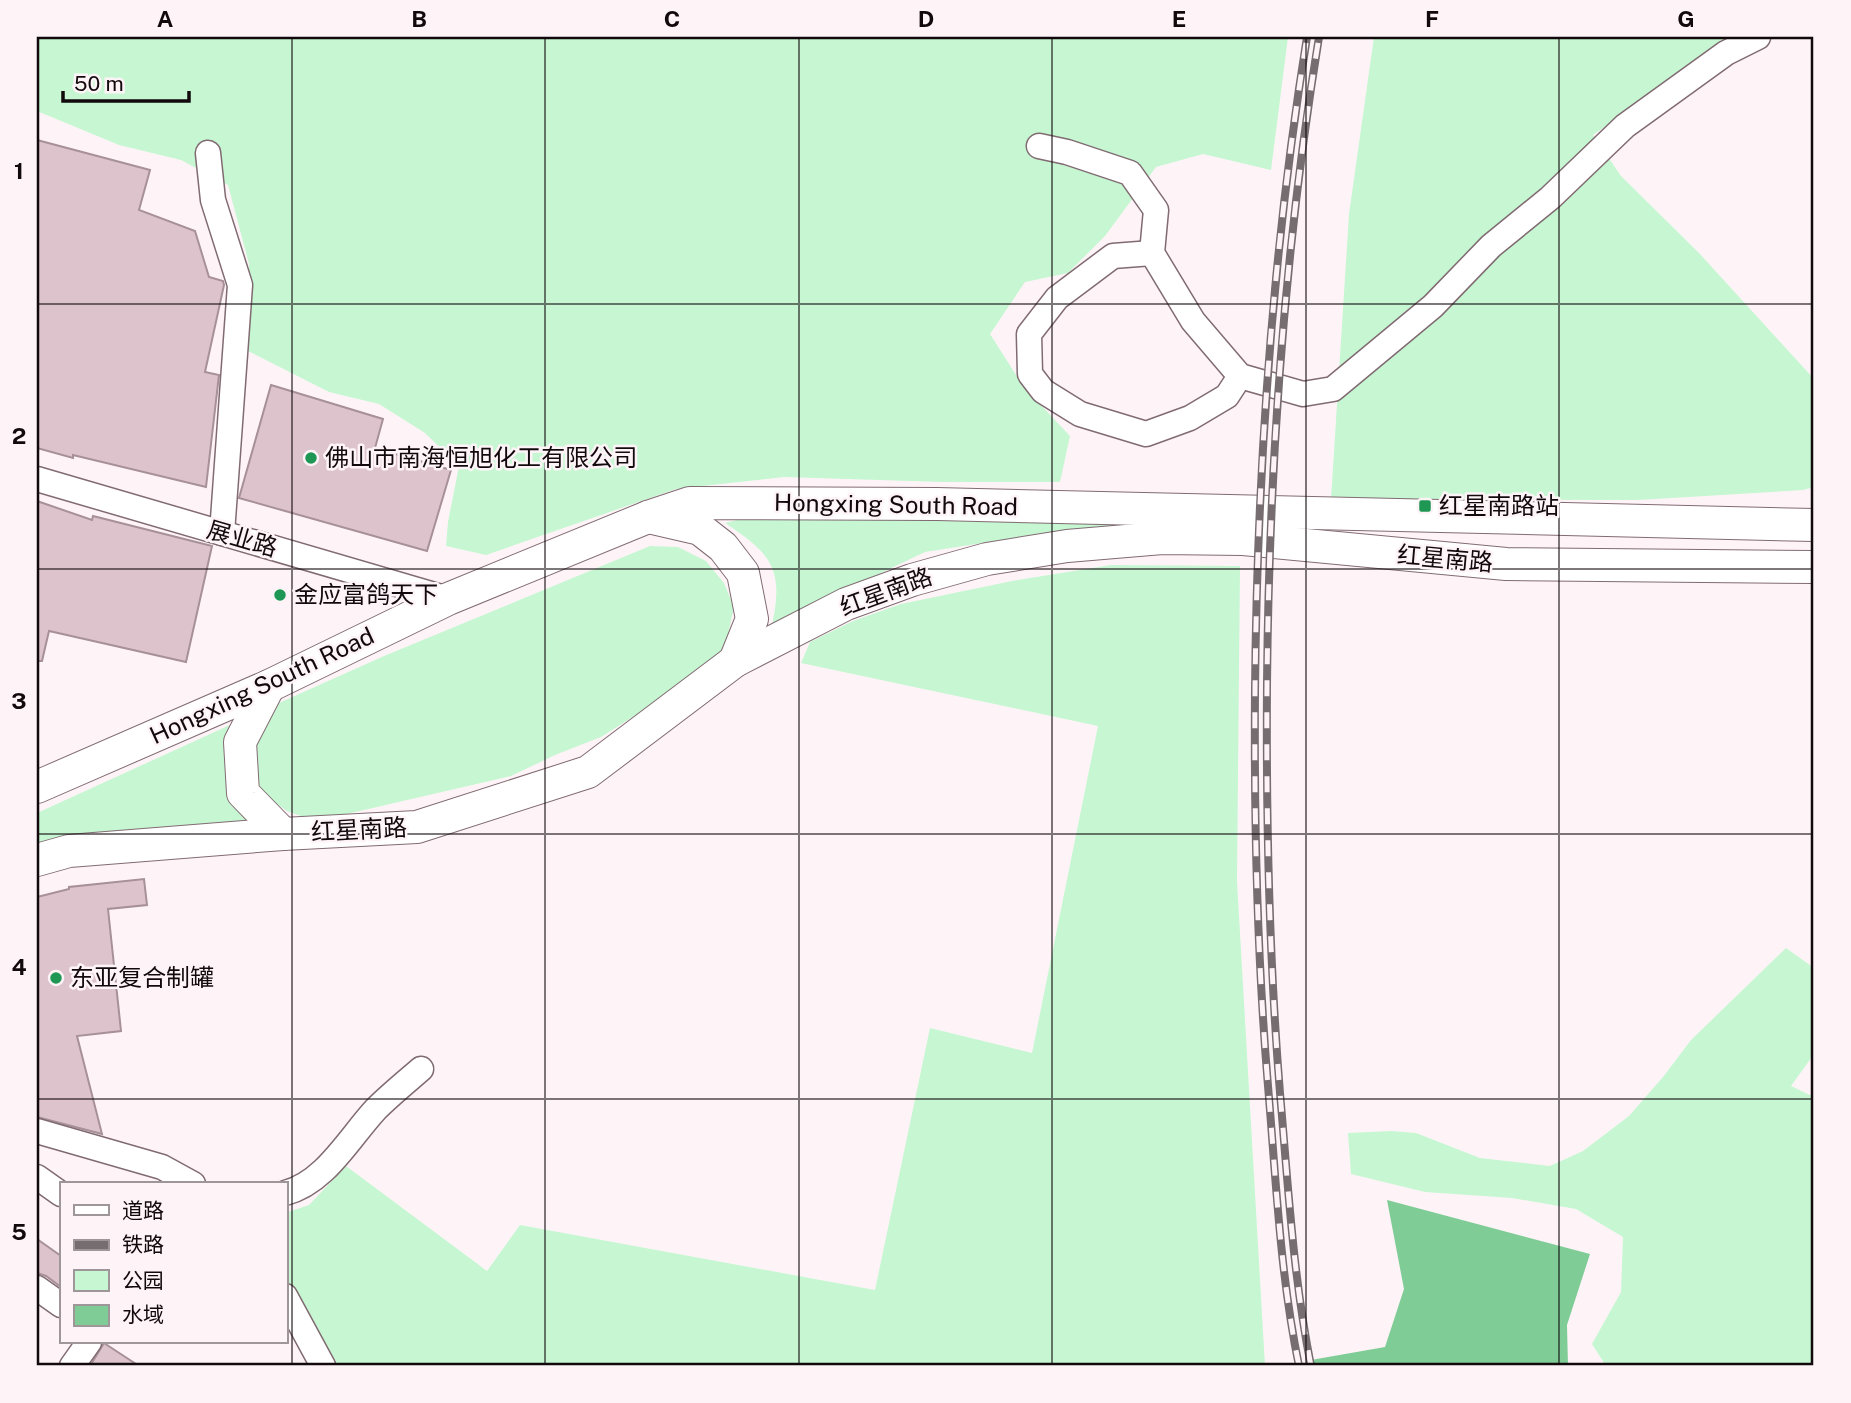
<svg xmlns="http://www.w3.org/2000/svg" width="1851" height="1403" font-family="'Public Sans','Noto Sans SC',sans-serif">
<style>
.green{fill:#c6f7d2}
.water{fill:#7fcc96}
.building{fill:#ddc4cc;stroke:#a79097;stroke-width:2}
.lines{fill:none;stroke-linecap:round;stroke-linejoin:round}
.minor-casing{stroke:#816b72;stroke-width:27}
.major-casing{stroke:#816b72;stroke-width:34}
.minor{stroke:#fff;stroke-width:24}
.major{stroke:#fff;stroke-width:32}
.rail-casing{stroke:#766d70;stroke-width:8}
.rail{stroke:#fef4f7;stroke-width:5;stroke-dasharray:16;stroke-linecap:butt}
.grid{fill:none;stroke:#11090c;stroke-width:2;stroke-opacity:0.55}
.poi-dot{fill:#1f9754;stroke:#fef4f7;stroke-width:2.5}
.labels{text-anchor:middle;stroke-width:5;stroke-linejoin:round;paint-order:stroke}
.poi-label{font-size:24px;fill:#11090c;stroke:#fef4f7;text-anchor:start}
.street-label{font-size:24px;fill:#11090c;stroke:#fef4f7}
.neatline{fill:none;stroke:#11090c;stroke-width:2.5}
.grid-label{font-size:23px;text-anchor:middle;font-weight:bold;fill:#11090c}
</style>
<rect width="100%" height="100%" fill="#fef4f7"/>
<g class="green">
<polygon points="37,37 1288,37 1271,170 1203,154 1156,167 1105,236 1068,273 1025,282 990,334 1023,386 1070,436 1060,482 942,482 784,477 676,489 486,555 446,546 448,522 459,466 425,433 379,404 329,392 244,349 249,314 249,264 228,185 181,160 119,145 37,111"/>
<polygon points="1374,37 1733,37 1593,135 1621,176 1699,253 1814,379 1814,487 1803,490 1638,500 1331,499 1349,214"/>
<path d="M763 514 1249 524 1140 533 1027 536 925 552 772 625C784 569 772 554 725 523Z"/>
<polygon points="650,546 678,547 706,561 724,583 734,607 723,657 712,667 601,737 555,755 511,776 325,819 309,819 287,811 264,795 252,772 254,745 263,720 279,703 384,656"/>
<polygon points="1111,565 1240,566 1237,881 1265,1366 333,1366 285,1276 285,1213 309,1205 346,1166 487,1271 520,1225 875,1290 930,1028 1032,1053 1098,726 801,663 810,642 853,621 901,604 1012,581"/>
<polygon points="232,724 224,756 228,788 265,827 37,850 37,813"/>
<polygon points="1786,948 1814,968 1814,1054 1791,1086 1814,1097 1814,1366 1606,1366 1592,1344 1621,1292 1623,1237 1576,1209 1512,1198 1425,1192 1351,1174 1348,1133 1391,1131 1416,1133 1480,1158 1550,1166 1583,1151 1629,1116 1663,1077 1691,1040"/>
</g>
<polygon class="water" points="1387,1200 1590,1254 1567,1325 1568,1366 1309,1366 1311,1360 1385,1347 1404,1289"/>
<g class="building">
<polygon points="37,140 150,170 139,210 195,231 209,277 223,281 224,285 205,372 219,375 206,487 73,455 73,458 37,448"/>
<polygon points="271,385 383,419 375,448 451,470 427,551 239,498"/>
<polygon points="37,501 92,520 93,516 212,546 186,662 49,631 42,661 37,661"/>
<polygon points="144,879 147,905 108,909 121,1031 77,1036 102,1134 37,1117 37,897 69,889 69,887"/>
<polygon points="37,1239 61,1256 61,1287 46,1276 37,1273"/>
<polygon points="104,1343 139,1366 90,1366"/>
</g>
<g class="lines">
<g class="minor-casing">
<g id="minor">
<polyline points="1039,146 1067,152 1130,173 1156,210 1152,253 1193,321 1240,376 1303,394 1333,389 1433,306 1491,246 1550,198 1625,126 1726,53 1758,37"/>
<polyline points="208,153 213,200 240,285 222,533"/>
<polyline points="1152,253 1113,256 1057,298 1029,334 1030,374 1043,391 1080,414 1146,434 1190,418 1227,396 1240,376"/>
<polyline points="37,479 448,599"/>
<polyline points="37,1131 162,1167 193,1184"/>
<polyline points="37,1177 61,1194"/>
<path d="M285 1193C325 1183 349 1138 376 1109 390 1095 406 1082 421 1069"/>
<polyline points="37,1288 61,1305"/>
<polyline points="285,1296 323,1366"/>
<polyline points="72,1366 89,1342"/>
</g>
</g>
<g class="major-casing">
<g id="major">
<polyline points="648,517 700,529 723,547 743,573 752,619 735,661"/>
<polyline points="269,686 240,742 243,793 283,834"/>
<polyline points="37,787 269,686 448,599 648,517 690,503 937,504 1814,525"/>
<polyline points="37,860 69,851 283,834 417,827 588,772 735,661 846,604 912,580 987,559 1067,546 1162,538 1243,539 1506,564 1814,567"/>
</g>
</g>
<use href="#minor" class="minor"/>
<use href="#major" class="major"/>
<g class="rail-casing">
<g id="rail">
<path d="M1299 1366C1280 1274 1276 1180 1268 1086 1257 955 1254 823 1255 691 1257 472 1272 254 1307 37"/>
<path d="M1311 1366C1293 1276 1288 1184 1280 1093 1269 957 1266 821 1267 684 1269 467 1284 251 1319 37"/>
</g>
</g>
<use href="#rail" class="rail"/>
</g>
<path class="grid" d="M292 37V1366M545 37V1366M799 37V1366M1052 37V1366M1306 37V1366M1559 37V1366M37 304H1814M37 569H1814M37 834H1814M37 1099H1814"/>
<g class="poi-dot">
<circle cx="311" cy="458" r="7"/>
<rect x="1418" y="499" width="14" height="14" rx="3.5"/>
<circle cx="280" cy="595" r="7"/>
<circle cx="56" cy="978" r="7"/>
</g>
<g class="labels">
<g class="poi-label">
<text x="325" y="466">佛山市南海恒旭化工有限公司</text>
<text x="1439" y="514">红星南路站</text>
<text x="294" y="603">金应富鸽天下</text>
<text x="70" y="986">东亚复合制罐</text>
</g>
<g class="street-label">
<text transform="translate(896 505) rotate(1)" y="8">Hongxing South Road</text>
<text transform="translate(242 539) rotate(16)" y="8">展业路</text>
<text transform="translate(1445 559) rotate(5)" y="8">红星南路</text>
<text transform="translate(886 592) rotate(-20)" y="8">红星南路</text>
<text transform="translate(262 686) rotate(-25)" y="8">Hongxing South Road</text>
<text transform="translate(359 830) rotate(-3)" y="8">红星南路</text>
</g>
</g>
<rect width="1851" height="1403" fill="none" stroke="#fef4f7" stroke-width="77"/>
<rect x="60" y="1182" width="228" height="161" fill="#fef4f7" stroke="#9f9699" stroke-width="2"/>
<rect x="74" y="1205" width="35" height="10" fill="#ffffff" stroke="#9f9699" stroke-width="2"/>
<text x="122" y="1218" font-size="21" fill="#11090c">道路</text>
<rect x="74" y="1240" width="35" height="10" fill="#766d70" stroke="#9f9699" stroke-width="2"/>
<text x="122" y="1252" font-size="21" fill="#11090c">铁路</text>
<rect x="74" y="1270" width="35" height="21" fill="#c6f7d2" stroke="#9f9699" stroke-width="2"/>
<text x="122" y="1288" font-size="21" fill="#11090c">公园</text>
<rect x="74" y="1305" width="35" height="21" fill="#7fcc96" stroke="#9f9699" stroke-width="2"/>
<text x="122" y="1322" font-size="21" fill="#11090c">水域</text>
<path d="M63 91v10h126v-10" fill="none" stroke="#11090c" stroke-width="3.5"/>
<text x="74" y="91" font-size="21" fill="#11090c" stroke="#fef4f7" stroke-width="5" paint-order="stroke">50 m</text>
<rect x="38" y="38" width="1774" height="1326" class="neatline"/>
<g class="grid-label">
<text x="165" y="27">A</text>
<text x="419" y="27">B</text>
<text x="672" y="27">C</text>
<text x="926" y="27">D</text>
<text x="1179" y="27">E</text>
<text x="1432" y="27">F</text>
<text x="1686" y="27">G</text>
<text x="19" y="179">1</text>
<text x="19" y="444">2</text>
<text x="19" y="709">3</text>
<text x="19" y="975">4</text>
<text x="19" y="1240">5</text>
</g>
</svg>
